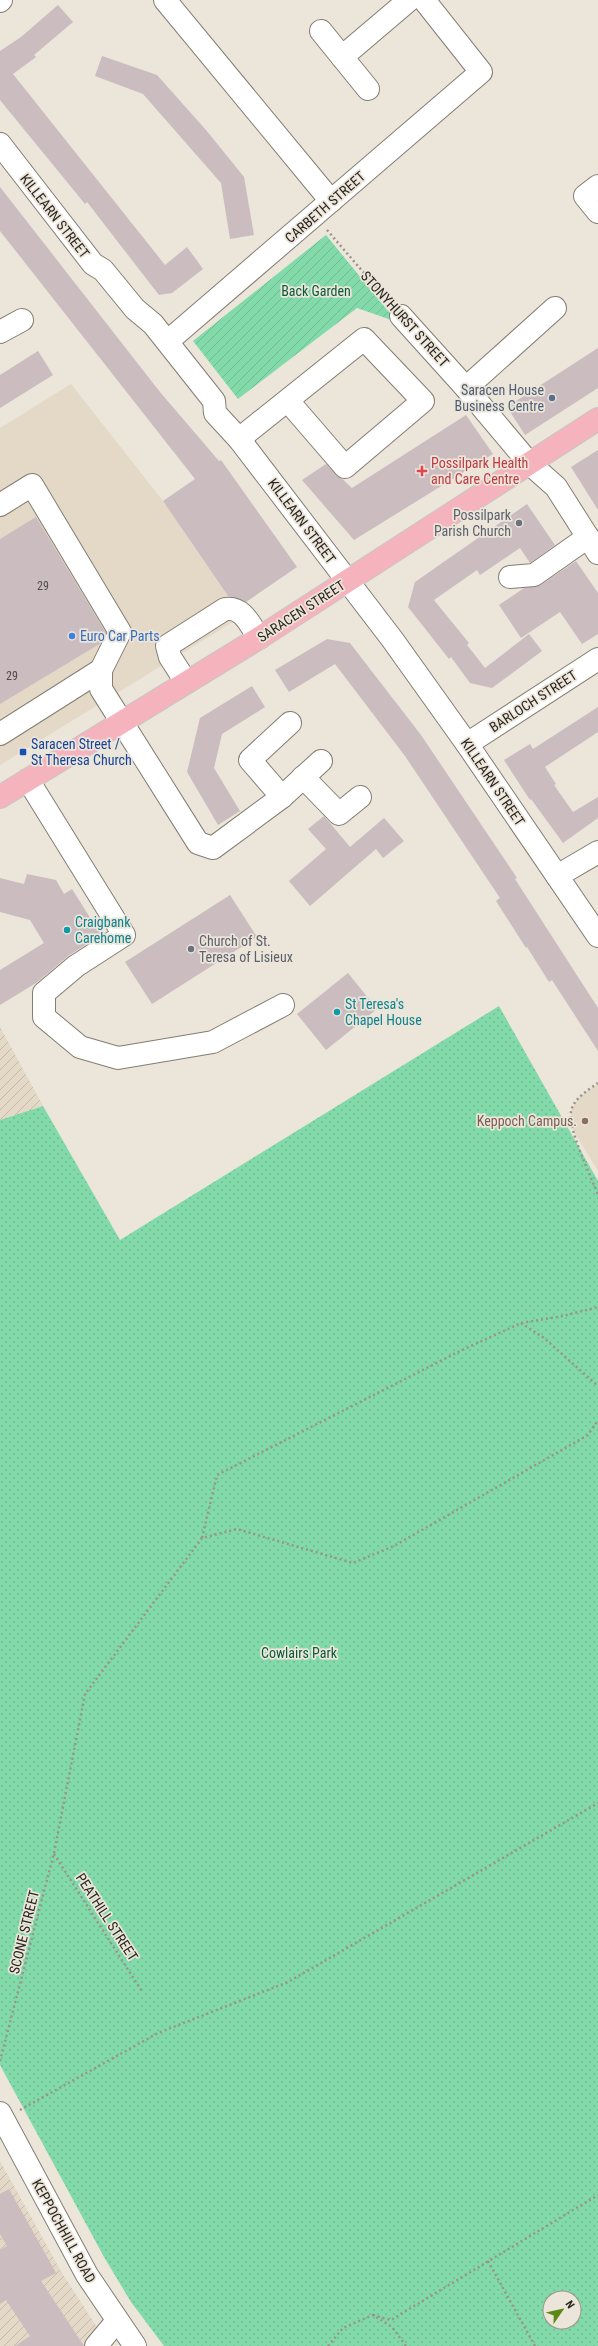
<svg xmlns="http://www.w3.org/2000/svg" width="598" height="2346" font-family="'Roboto Condensed',sans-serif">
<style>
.built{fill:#e4d8c6}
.industrial{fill:url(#industrial-furrows)}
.park{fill:url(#park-dots);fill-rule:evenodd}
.garden{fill:url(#garden-furrows)}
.building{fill:#cbbcc0}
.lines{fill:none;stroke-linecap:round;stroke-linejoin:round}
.minor-casing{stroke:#847d73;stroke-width:24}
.major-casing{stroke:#c7c6c5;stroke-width:24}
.path{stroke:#99938b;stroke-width:2.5;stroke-dasharray:2 3;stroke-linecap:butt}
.minor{stroke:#fff;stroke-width:22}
.major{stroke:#f4b3bd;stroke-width:22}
.service-dot{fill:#5c6f8a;stroke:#ece5d9;stroke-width:1.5}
.health-dot{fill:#e0444e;stroke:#ece5d9;stroke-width:1.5}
.worship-dot{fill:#6b7280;stroke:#ece5d9;stroke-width:1.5}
.shop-dot{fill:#3f7fe0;stroke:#ece5d9;stroke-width:1.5}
.transit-dot{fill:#1a4fb4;stroke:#ece5d9;stroke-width:1.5}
.culture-dot{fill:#0f9aa8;stroke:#ece5d9;stroke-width:1.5}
.education-dot{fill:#8d6e63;stroke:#ece5d9;stroke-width:1.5}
.labels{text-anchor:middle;stroke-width:3.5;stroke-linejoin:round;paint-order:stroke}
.number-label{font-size:12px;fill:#514b49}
.street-label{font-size:14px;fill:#282521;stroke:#ece5d9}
.park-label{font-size:14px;fill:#085b3a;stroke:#ece5d9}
.service-label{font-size:14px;fill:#4e5e75;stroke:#ece5d9;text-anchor:end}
.health-label{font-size:14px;fill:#be3a42;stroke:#ece5d9;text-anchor:start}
.worship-label{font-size:14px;fill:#5b616d;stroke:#ece5d9;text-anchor:end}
.shop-label{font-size:14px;fill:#366cbe;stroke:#ece5d9;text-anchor:start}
.transit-label{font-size:14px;fill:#164399;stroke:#ece5d9;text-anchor:start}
.culture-label{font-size:14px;fill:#0d838f;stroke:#ece5d9;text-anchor:start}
.education-label{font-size:14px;fill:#785e54;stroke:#ece5d9;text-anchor:end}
</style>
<defs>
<pattern id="industrial-furrows" width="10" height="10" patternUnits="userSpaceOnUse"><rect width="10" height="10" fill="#e4d8c6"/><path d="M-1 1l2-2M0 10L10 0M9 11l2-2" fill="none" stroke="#c4b9aa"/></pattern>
<pattern id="park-dots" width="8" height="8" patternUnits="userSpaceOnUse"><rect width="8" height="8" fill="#82daaa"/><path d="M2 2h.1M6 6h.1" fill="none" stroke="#70bb92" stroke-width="1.8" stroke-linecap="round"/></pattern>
<pattern id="garden-furrows" width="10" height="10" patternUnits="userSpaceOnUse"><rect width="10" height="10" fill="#82daaa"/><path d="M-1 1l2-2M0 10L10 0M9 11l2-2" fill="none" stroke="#70bb92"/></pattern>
</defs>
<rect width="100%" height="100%" fill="#ece5d9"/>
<g class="built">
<polygon points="71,384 163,501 236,608 236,620 0,765 0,428"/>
<polygon points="598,1084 598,1171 573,1130 571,1111 579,1097"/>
</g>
<g class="industrial">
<polygon points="0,1027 43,1106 0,1120"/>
<polygon points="0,2161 62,2273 109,2346 0,2346"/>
</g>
<path class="park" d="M499 1006 598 1181V2346H164L131 2302 104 2257 0 2065V1120L43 1106 120 1240ZM550 2298H574V2322H550Z"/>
<polygon class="garden" points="326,235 397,322 357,308 238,399 193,341"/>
<g class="building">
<polygon points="58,5 73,22 34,55 36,57 13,74 165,265 187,247 203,269 172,293 159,295 87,202 85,204 0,100 0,51 21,37"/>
<polygon points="102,56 157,75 206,130 244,177 254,235 230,239 221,183 143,94 95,76"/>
<polygon points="0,187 160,392 219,461 221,460 297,567 246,602 228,596 163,501 195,479 0,231"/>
<polygon points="598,348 598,388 525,435 507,407"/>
<polygon points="38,351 53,375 0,408 0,375"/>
<polygon points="466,415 493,454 354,540 302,480 326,464 352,488"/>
<polygon points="598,450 598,510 571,467"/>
<polygon points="527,504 555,545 530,563 520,548 480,575 477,570 434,600 469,643 467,645 485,668 529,634 542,651 492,688 470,683 451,657 449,659 408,607 415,582"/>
<polygon points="36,517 106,633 101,643 0,704 0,539"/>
<polygon points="576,561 598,593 598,634 582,644 560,612 521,638 499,605 524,588 541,585"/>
<polygon points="327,639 350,643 421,735 517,878 515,879 598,1008 598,1051 552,980 549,982 527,947 526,948 496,901 500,898 405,756 335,664 289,692 275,670"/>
<polygon points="252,686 265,707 222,734 214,768 240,811 218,825 187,772 200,718"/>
<polygon points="598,707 598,732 545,767 556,784 554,785 573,812 598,797 598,818 563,843 531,799 530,800 504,760 530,744 533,749"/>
<polygon points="324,816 350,847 384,818 404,841 383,858 376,849 310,906 289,881 326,849 308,829"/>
<polygon points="27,874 56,880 64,894 72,889 101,935 68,956 36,983 0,1005 0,970 44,943 30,920 0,912 0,878 24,884"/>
<polygon points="230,895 257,937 152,1004 125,962"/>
<polygon points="348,973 377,1009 326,1050 297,1014"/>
<polygon points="9,2189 56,2273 41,2281 84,2346 15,2346 30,2336 6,2300 0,2304 0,2250 7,2246 0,2234 0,2194"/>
</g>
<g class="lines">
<g class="minor-casing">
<g id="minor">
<polyline points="165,0 331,201"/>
<polyline points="0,1 1,0"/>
<polyline points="321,31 368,89"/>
<polyline points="342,57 409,0"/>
<polyline points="0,144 93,264 103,270 135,309 153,324 214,401 215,413 239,439 392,639 467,744 598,936"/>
<polyline points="598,186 585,196 598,212"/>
<polyline points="401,316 466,388 529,463 556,487 598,553"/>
<polyline points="0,332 22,320"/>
<polyline points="168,341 481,72 424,0"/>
<polyline points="466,388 555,308"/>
<polyline points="239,439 364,339 423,401 345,467 288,401"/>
<polyline points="0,505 32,485 120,632 101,670 101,689 198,843 213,848 282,797 321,761"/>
<polyline points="510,577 534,575 588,537"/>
<path d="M186 682 170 657 167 646 225 609C243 606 250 625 259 638"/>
<polyline points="0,734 101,670"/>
<polyline points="467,744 598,659"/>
<polyline points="303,777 339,814 360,797"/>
<polyline points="28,780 124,935 76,966 44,993 44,1017 80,1047 118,1058 213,1042 283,1005"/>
<polyline points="282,797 250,760 290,723"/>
<polyline points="557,876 598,852"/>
<polyline points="0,2113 87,2275 135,2346"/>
<polyline points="96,2346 117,2321"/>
</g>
</g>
<g class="major-casing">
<polyline id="major" points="0,797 259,638 598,419"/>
</g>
<g class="path">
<polyline points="327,230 389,302"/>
<path d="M598 1083C588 1090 573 1099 571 1112 568 1130 591 1176 598 1195"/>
<polyline points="521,1323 544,1338 598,1386"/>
<polyline points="202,1538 217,1475 460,1351 521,1323 563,1316 598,1307"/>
<polyline points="54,1854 143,1993"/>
<polyline points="0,2061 54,1853 85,1694 202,1538 237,1529 353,1563 394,1546 588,1435 598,1420"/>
<polyline points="20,2110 158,2033 288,1982 598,1803"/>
<polyline points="488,2261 535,2346"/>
<polyline points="373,2315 391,2320 598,2195"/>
<polyline points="328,2346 343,2328 373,2315 392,2327 406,2346"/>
</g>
<use href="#minor" class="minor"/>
<use href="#major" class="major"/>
</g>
<circle class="service-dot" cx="552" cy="398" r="4"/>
<path class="health-dot" d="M420 465h4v4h4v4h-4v4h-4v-4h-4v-4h4z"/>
<g class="worship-dot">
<circle cx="519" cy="523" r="4"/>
<circle cx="191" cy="949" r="4"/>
</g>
<circle class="shop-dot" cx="72" cy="636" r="4"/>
<rect class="transit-dot" x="19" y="748" width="8" height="8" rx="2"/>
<g class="culture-dot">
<circle cx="67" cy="930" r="4"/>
<circle cx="337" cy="1012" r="4"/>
</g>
<circle class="education-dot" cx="585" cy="1121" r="4"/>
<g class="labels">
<g class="number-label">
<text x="43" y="590">29</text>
<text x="12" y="680">29</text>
</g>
<g class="street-label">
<text transform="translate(325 207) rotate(-41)" y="5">CARBETH STREET</text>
<text transform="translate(55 216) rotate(52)" y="5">KILLEARN STREET</text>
<text transform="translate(405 319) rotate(48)" y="5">STONYHURST STREET</text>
<text transform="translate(302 521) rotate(53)" y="5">KILLEARN STREET</text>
<text transform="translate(301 611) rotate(-33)" y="5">SARACEN STREET</text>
<text transform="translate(533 701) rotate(-33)" y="5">BARLOCH STREET</text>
<text transform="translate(493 782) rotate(56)" y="5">KILLEARN STREET</text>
<text transform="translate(107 1917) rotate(57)" y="5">PEATHILL STREET</text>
<text transform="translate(24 1932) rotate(-76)" y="5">SCONE STREET</text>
<text transform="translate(64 2231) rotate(61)" y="5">KEPPOCHHILL ROAD</text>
</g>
<g class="park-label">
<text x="316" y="296">Back Garden</text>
<text x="299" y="1658">Cowlairs Park</text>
</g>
<g class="service-label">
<text x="544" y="395">Saracen House<tspan x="544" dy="16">Business Centre</tspan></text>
</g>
<g class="health-label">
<text x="431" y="468">Possilpark Health<tspan x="431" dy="16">and Care Centre</tspan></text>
</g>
<g class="worship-label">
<text x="511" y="520">Possilpark<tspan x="511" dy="16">Parish Church</tspan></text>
<text x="199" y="946" text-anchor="start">Church of St.<tspan x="199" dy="16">Teresa of Lisieux</tspan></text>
</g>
<g class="shop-label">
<text x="80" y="641">Euro Car Parts</text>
</g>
<g class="transit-label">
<text x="31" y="749">Saracen Street /<tspan x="31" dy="16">St Theresa Church</tspan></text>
</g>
<g class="culture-label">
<text x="75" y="927">Craigbank<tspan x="75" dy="16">Carehome</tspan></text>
<text x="345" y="1009">St Teresa's<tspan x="345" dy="16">Chapel House</tspan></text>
</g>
<g class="education-label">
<text x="577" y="1126">Keppoch Campus.</text>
</g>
</g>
<g transform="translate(562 2310) rotate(56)"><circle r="19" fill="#ece5d9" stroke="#9e988f"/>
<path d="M0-3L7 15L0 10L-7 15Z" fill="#5e8814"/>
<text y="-6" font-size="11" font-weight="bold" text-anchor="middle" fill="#282521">N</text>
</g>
</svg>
